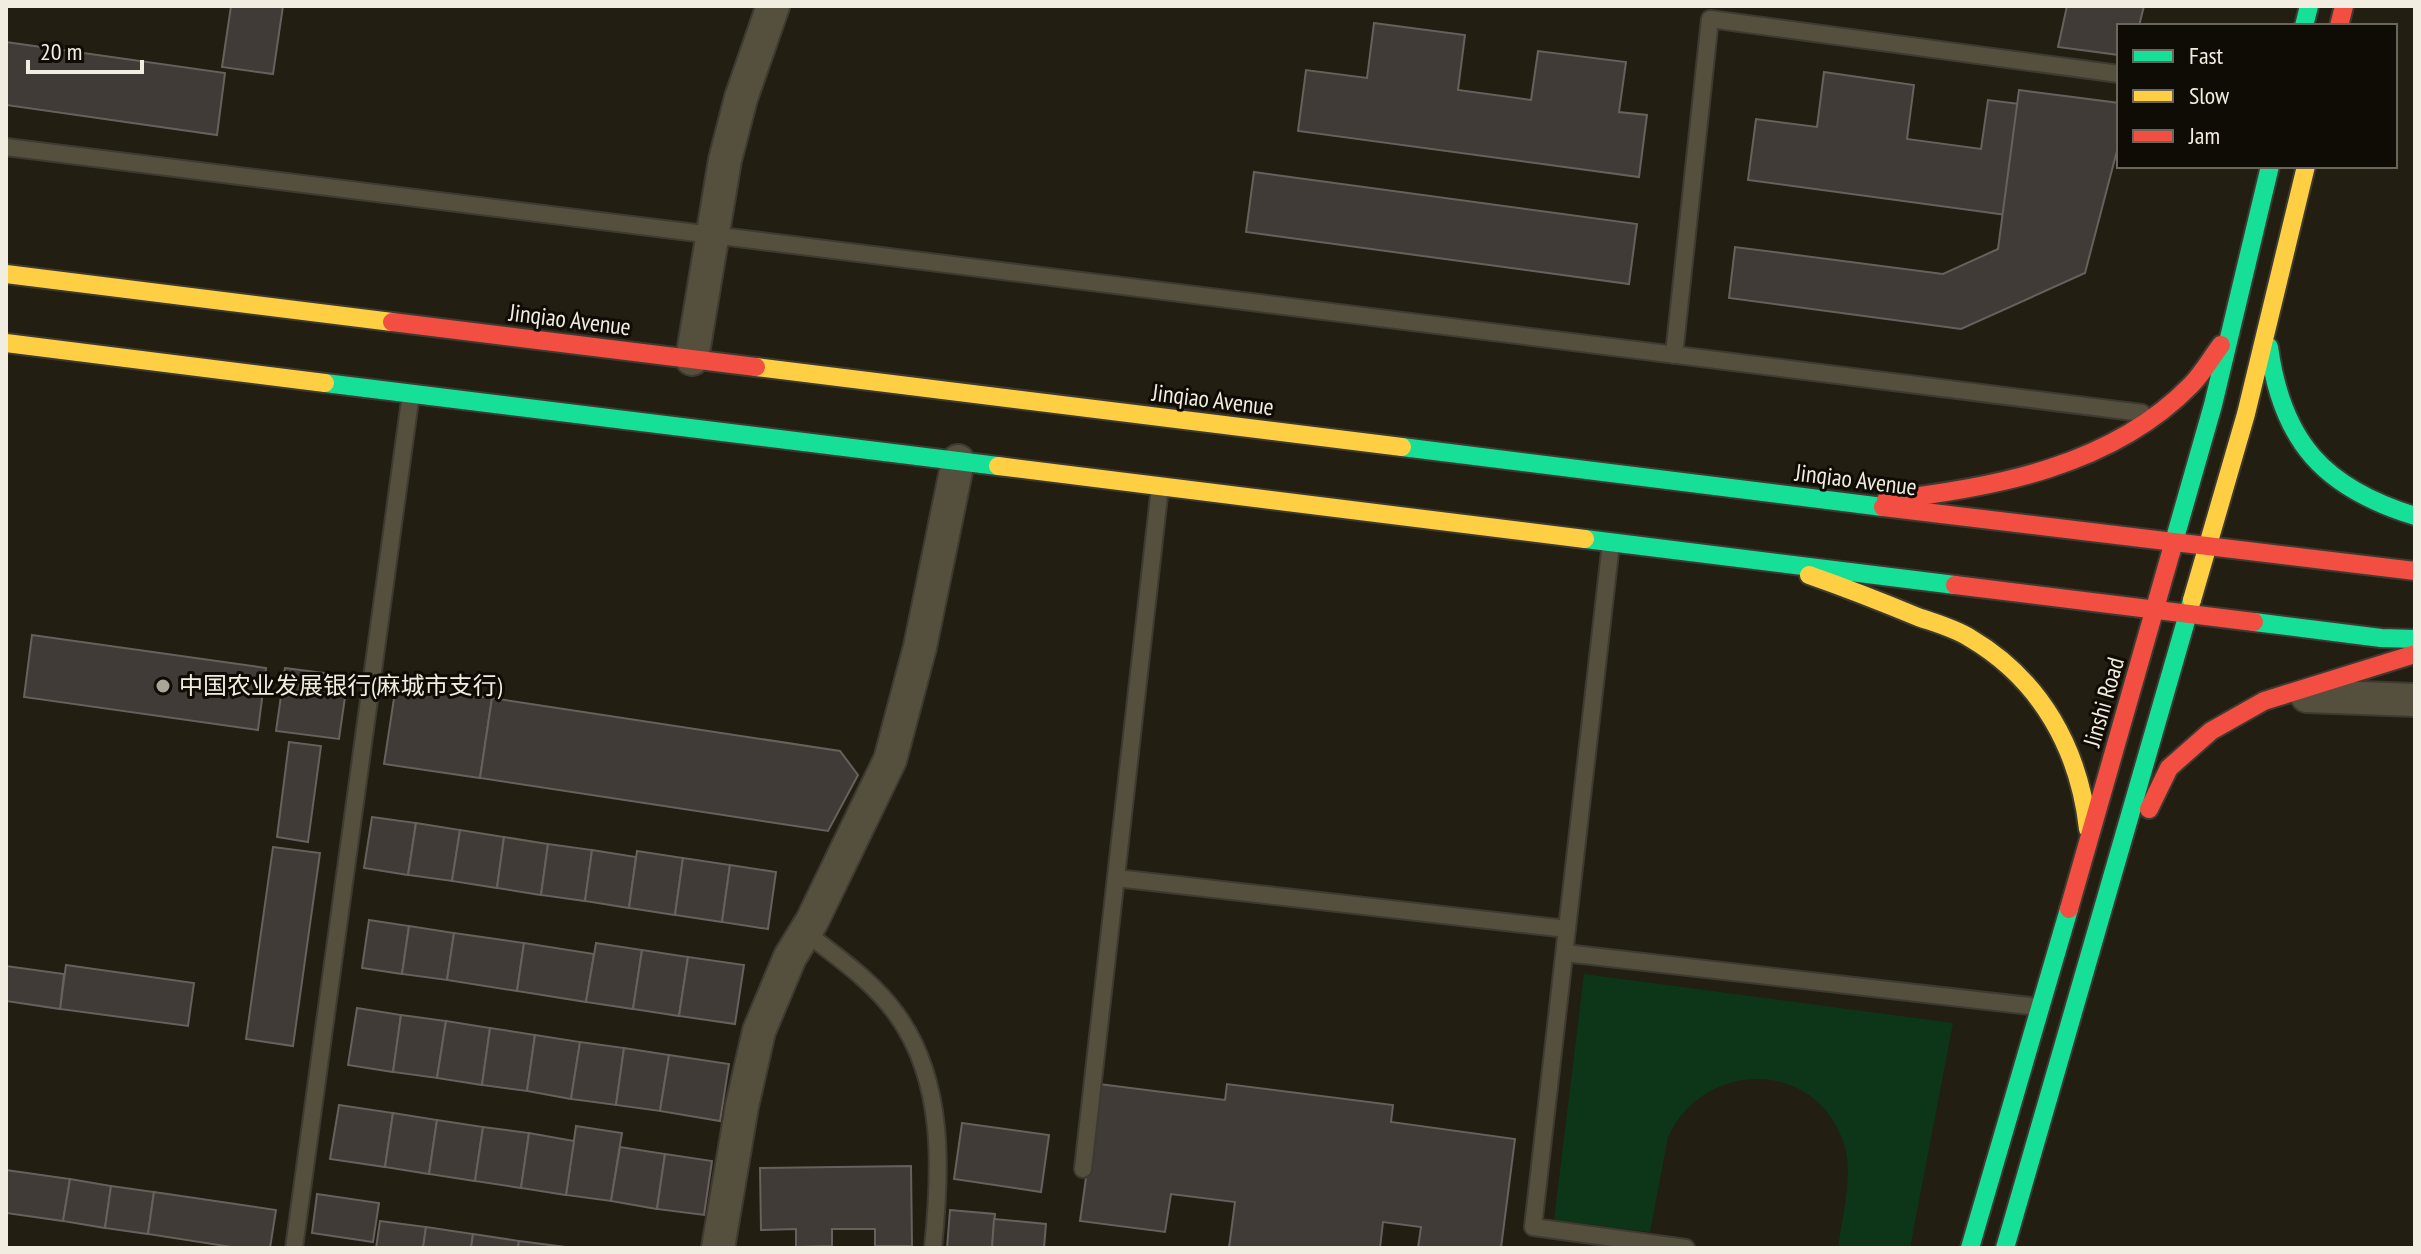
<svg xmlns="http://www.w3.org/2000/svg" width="2421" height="1254" font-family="'PT Sans Narrow','Noto Sans SC',sans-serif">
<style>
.green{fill:#0d3618}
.building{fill:#413b37;stroke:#67605d;stroke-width:2}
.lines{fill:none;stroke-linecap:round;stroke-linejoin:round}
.lane-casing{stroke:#3d3a31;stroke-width:20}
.street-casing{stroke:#3d3a31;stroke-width:36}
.fast-casing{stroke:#3d3a31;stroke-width:22}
.slow-casing{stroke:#3d3a31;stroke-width:22}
.jam-casing{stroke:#3d3a31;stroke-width:22}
.lane{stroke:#554f3e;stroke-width:16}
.street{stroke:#554f3e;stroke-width:32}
.fast{stroke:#16e098;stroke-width:18}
.slow{stroke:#ffcf43;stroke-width:18}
.jam{stroke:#f24e42;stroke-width:18}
.poi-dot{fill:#a9a598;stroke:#0e0c04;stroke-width:3}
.labels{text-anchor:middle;stroke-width:6;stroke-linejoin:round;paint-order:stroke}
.street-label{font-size:24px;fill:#f1ede0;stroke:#0e0c04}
.poi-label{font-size:24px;fill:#f1ede0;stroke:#0e0c04;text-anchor:start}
</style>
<rect width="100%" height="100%" fill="#221e12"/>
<path class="green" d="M1584 974 1953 1023 1910 1248H1838C1842 1216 1854 1175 1844 1144 1816 1058 1704 1059 1668 1137L1650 1232 1554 1220Z"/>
<g class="building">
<polygon points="231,6 283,6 273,74 222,67"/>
<polygon points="2067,6 2144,6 2139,26 2119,26 2119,55 2058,47"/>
<polygon points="1374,23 1465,35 1458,90 1531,100 1538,51 1626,62 1619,112 1647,115 1639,177 1298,131 1306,70 1367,78"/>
<polygon points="6,42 225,73 217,135 6,105"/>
<polygon points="1824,72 1914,85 1907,139 1981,149 1988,100 2076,111 2069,161 2097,165 2088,226 1748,180 1756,119 1817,127"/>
<polygon points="2019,90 2119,103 2119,143 2085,273 1961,329 1729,298 1735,247 1943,274 1998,249"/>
<polygon points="1254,172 1637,224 1629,284 1246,232"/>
<polygon points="32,635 266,668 258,730 24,697"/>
<polygon points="285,668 348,676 339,739 276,731"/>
<polygon points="396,685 492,698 480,778 384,764"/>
<polygon points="492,698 840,751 858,775 828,831 480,778"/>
<polygon points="289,742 321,746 308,842 277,837"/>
<polygon points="372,817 416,823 408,875 364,868"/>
<polygon points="416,823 460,830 452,881 408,875"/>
<polygon points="460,830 504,837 497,888 452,881"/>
<polygon points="504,837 548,844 541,895 497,888"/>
<polygon points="548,844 592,850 585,901 541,895"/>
<polygon points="273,847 320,853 293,1046 246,1039"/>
<polygon points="592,850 636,857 629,908 585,901"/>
<polygon points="637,851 683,858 675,915 629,908"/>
<polygon points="683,858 730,865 722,922 675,915"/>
<polygon points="730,865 776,872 768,929 722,922"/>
<polygon points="369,920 409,926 402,974 362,968"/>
<polygon points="409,926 454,933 447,980 402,974"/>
<polygon points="454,933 524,943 517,991 447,980"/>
<polygon points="524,943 594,954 586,1002 517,991"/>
<polygon points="596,943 642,950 633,1009 586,1002"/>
<polygon points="642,950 688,957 679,1016 633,1009"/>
<polygon points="688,957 744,965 735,1024 679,1016"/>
<polygon points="66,965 194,983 188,1026 60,1009"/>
<polygon points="6,966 64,974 60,1009 6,1001"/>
<polygon points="357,1008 401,1015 393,1072 348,1065"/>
<polygon points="401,1015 446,1021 437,1078 393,1072"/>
<polygon points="446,1021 490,1028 482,1085 437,1078"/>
<polygon points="490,1028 535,1035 527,1091 482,1085"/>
<polygon points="535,1035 580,1042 571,1099 527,1091"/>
<polygon points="580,1042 624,1048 616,1105 571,1099"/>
<polygon points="624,1048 669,1055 660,1111 616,1105"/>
<polygon points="669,1055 729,1064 720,1121 660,1111"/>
<polygon points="1099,1084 1225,1100 1227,1084 1393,1105 1391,1122 1515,1139 1501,1248 1418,1248 1421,1227 1383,1222 1380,1248 1229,1248 1235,1202 1171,1194 1165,1232 1080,1221"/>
<polygon points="339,1105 393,1113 385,1167 330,1159"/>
<polygon points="393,1113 437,1120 429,1174 385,1167"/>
<polygon points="437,1120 483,1127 475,1181 429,1174"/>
<polygon points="962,1123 1049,1135 1041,1192 954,1179"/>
<polygon points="576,1126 622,1133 611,1201 566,1195"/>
<polygon points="483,1127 529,1133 521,1188 475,1181"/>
<polygon points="529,1133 574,1141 566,1195 521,1188"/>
<polygon points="620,1147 665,1154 657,1209 611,1201"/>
<polygon points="665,1154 712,1161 704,1215 657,1209"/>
<polygon points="911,1166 912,1246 875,1246 875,1229 832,1229 832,1246 796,1247 796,1229 761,1230 760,1168"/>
<polygon points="6,1170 70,1179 63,1221 6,1213"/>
<polygon points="70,1179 111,1186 105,1228 63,1221"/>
<polygon points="111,1186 154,1192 148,1234 105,1228"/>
<polygon points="154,1192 276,1210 270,1248 238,1248 148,1234"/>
<polygon points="317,1194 379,1203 373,1242 312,1233"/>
<polygon points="950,1210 995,1214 992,1248 947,1248"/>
<polygon points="994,1219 1046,1224 1044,1248 992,1248"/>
<polygon points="380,1221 426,1227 423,1248 376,1248"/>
<polygon points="426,1227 473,1234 471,1248 423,1248"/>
<polygon points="473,1234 519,1241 518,1248 471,1248"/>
<polygon points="519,1241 565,1247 565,1248 518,1248"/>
</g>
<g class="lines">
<g class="lane-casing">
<g id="lane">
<polyline points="6,147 2142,413"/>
<polyline points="1674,355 1710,19 2119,74"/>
<polyline points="1611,543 1533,1227 1686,1248"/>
<polyline points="1116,878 1567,929"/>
<path d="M805 932C837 957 873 981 897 1015 945 1082 941 1170 933 1248"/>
<polyline points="1565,953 2039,1007"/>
<polyline points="1083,1169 1160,487"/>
<polyline points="294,1248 411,393"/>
</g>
</g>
<g class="street-casing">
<g id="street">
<polyline points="692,359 725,160 741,98 773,6"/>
<polyline points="2307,696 2415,700"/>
<polyline points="718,1248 742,1106 759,1031 790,957 812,921 890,760 920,647 958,461"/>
</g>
</g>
<g class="fast-casing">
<g id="fast">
<polyline points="2304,26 2309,6"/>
<path d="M2269 347C2282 442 2324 488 2415 516"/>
<polyline points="325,383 998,466"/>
<polyline points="1402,447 1883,507"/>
<polyline points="1585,539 1955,585"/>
<polyline points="2171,552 2213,405 2270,166"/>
<polyline points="2254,622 2381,638 2415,639"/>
<polyline points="1970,1248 2069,909"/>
<polyline points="2005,1248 2192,600"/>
</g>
</g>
<g class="slow-casing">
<g id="slow">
<polyline points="6,274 392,322"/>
<polyline points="6,343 325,383"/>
<polyline points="756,367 1402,447"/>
<polyline points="998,466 1585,539"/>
<path d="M1809 575C1846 588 1882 602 1918 617 1935 623 1954 628 1970 638 2041 680 2079 749 2088 829"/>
<polyline points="2192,600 2246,414 2306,166"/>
</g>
</g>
<g class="jam-casing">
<g id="jam">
<polyline points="2339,26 2344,6"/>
<polyline points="392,322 756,367"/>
<path d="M1886 500C1994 488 2112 466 2191 385 2203 373 2211 358 2221 345"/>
<polyline points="1883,507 2415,571"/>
<polyline points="1955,585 2254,622"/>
<polyline points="2149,809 2169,768 2211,731 2264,701 2415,654"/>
<polyline points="2069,909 2171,552"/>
</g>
</g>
<use href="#lane" class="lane"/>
<use href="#street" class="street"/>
<use href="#fast" class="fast"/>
<use href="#slow" class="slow"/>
<use href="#jam" class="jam"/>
</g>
<circle class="poi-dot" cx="163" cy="686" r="8"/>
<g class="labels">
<g class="street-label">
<text transform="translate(570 320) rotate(7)" y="8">Jinqiao Avenue</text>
<text transform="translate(1213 400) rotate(7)" y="8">Jinqiao Avenue</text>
<text transform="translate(1856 480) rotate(7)" y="8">Jinqiao Avenue</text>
<text transform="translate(2104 702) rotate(-74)" y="8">Jinshi Road</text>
</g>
<g class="poi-label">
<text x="179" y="694">中国农业发展银行(麻城市支行)</text>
</g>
</g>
<rect width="2421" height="1254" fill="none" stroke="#f1ede0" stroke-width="16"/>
<rect x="2117" y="24" width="280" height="144" fill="#0e0c04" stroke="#69665c" stroke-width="2"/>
<rect x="2133" y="50" width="40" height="12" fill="#16e098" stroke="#69665c" stroke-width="2"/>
<text x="2189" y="64" font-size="24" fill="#f1ede0">Fast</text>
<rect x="2133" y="90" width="40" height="12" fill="#ffcf43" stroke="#69665c" stroke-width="2"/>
<text x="2189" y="104" font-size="24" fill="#f1ede0">Slow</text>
<rect x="2133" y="130" width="40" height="12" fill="#f24e42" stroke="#69665c" stroke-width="2"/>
<text x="2189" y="144" font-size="24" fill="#f1ede0">Jam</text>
<path d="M28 60v12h114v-12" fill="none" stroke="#f1ede0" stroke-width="4"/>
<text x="40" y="60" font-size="24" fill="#f1ede0" stroke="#0e0c04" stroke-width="6" paint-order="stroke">20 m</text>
</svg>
